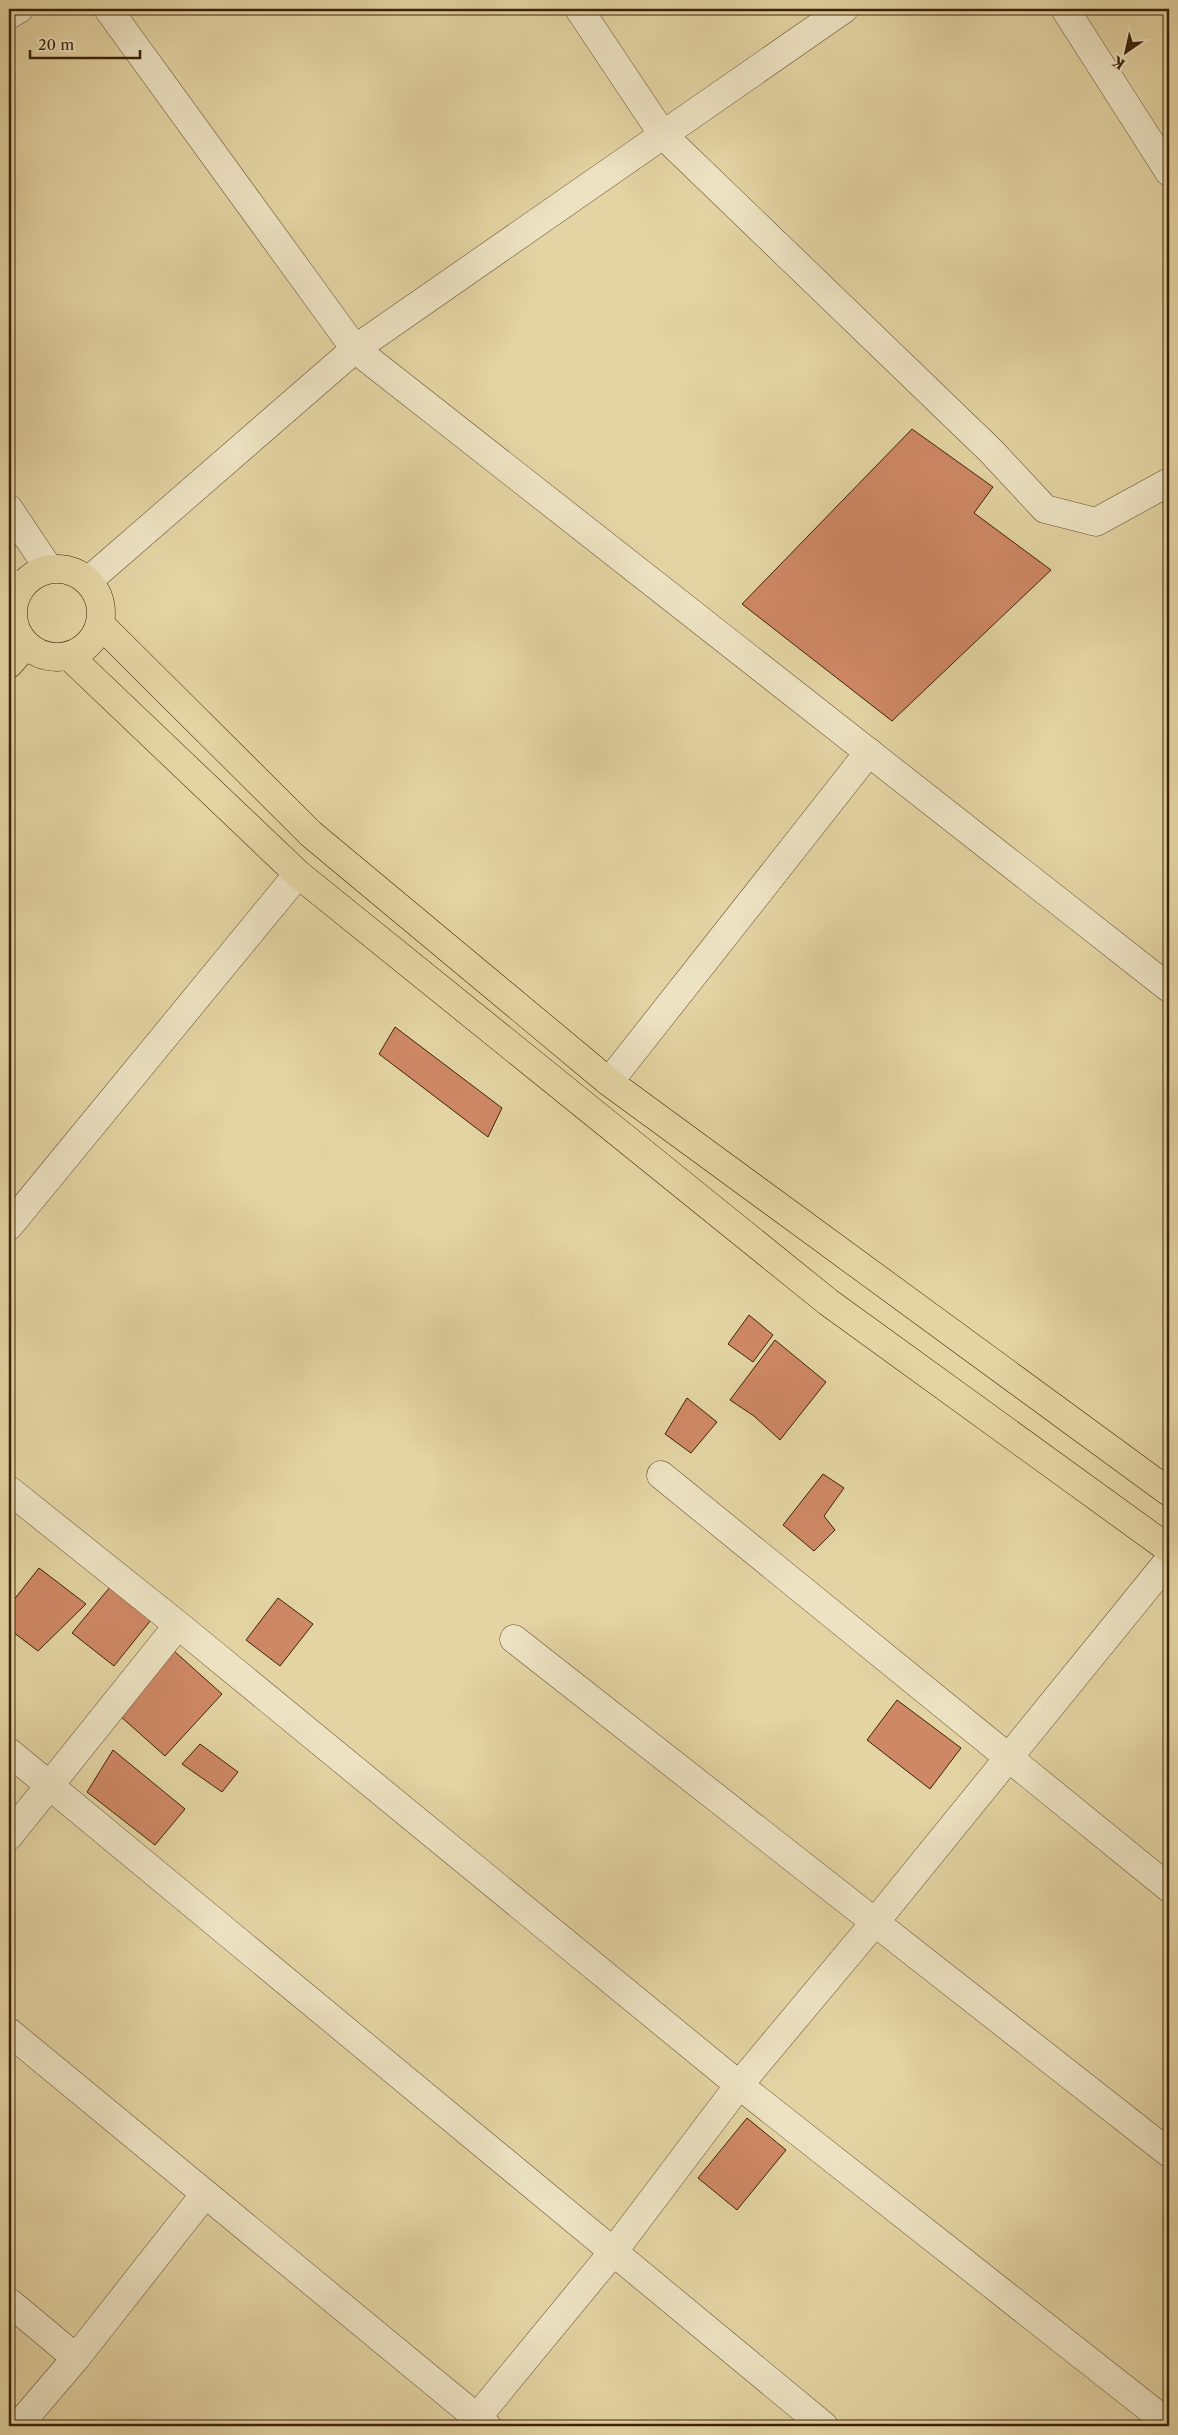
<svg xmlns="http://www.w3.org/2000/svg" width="1178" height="2435" font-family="'Libre Caslon Text',serif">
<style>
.building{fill:#cf8865;stroke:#3c2209}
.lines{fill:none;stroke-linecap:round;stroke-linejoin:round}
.minor-casing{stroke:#664e30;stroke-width:29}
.major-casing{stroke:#3c2209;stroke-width:29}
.minor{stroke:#ede3c3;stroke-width:28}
.major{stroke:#e4d4a3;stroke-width:28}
</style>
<rect width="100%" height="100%" fill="#e4d4a3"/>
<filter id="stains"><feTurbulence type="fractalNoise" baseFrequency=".004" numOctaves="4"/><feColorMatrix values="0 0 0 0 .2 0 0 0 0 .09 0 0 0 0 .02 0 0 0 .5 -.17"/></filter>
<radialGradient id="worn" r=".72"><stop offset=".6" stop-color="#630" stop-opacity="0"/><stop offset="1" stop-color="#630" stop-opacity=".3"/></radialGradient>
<g class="building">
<polygon points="912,429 993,487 974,513 1051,570 892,721 742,604"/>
<polygon points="395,1027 502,1108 488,1137 379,1054"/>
<polygon points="749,1315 773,1335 753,1362 728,1344"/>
<polygon points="775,1340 826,1382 780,1440 754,1416 730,1400"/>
<polygon points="687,1398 717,1422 691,1453 665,1434"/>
<polygon points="823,1474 844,1488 824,1516 835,1530 814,1551 783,1525"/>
<polygon points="39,1568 86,1604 38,1651 9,1629 9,1606"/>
<polygon points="110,1587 151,1620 114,1666 72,1633"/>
<polygon points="278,1598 313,1624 280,1666 246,1640"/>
<polygon points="174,1651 222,1694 165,1756 119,1715"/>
<polygon points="897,1700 961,1748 930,1789 867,1740"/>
<polygon points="200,1744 238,1772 222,1792 182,1764"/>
<polygon points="113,1750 185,1809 155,1845 87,1792"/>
<polygon points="747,2118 786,2150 737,2210 698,2178"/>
</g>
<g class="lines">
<g class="minor-casing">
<g id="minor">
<polyline points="108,9 355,349 1169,988"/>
<polyline points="579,9 663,135 991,451 1045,509 1096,522 1169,482"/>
<polyline points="1065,9 1169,172"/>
<polyline points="9,15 19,9"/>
<polyline points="9,509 49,569"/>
<polyline points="88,581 355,349 844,9"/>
<polyline points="9,582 17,594"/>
<polyline points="609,1082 869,752"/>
<polyline points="9,1226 298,874"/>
<polyline points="661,1475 1169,1888"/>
<polyline points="9,1490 178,1625 739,2085 1169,2424"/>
<polyline points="514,1639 1169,2153"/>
<polyline points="9,1752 824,2426"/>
<polyline points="9,1836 178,1625"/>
<polyline points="9,2032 487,2426"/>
<polyline points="9,2302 76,2358"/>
<polyline points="18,2426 76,2358 205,2194"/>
<polyline points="470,2426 613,2252 739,2085 876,1921 1169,1560"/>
</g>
</g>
<g class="major-casing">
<g id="major">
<circle cx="57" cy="613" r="44"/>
<polyline points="100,624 311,834 609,1082 1169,1492"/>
<polyline points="69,656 298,874 828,1302 1169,1549"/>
<polyline points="9,664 26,645"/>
</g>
</g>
<use href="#minor" class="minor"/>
<use href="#major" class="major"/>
</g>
<rect width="1178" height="2435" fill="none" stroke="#e4d4a3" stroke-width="30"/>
<rect x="10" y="10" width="1158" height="2415" fill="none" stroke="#3c2209" stroke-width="2.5"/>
<rect x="15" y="15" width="1148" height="2405" fill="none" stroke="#3c2209"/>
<g transform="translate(1126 52) rotate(214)" stroke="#ede3c3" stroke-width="4" paint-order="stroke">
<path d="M0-4L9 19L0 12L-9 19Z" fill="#3c2209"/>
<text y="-8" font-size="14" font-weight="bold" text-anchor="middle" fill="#3c2209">K</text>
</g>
<path d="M30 50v8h110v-8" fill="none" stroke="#3c2209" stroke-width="2.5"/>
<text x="38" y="50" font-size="15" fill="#3c2209" stroke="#ede3c3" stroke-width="4" paint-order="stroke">20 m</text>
<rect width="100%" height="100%" filter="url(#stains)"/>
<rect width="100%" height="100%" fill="url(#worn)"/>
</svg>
